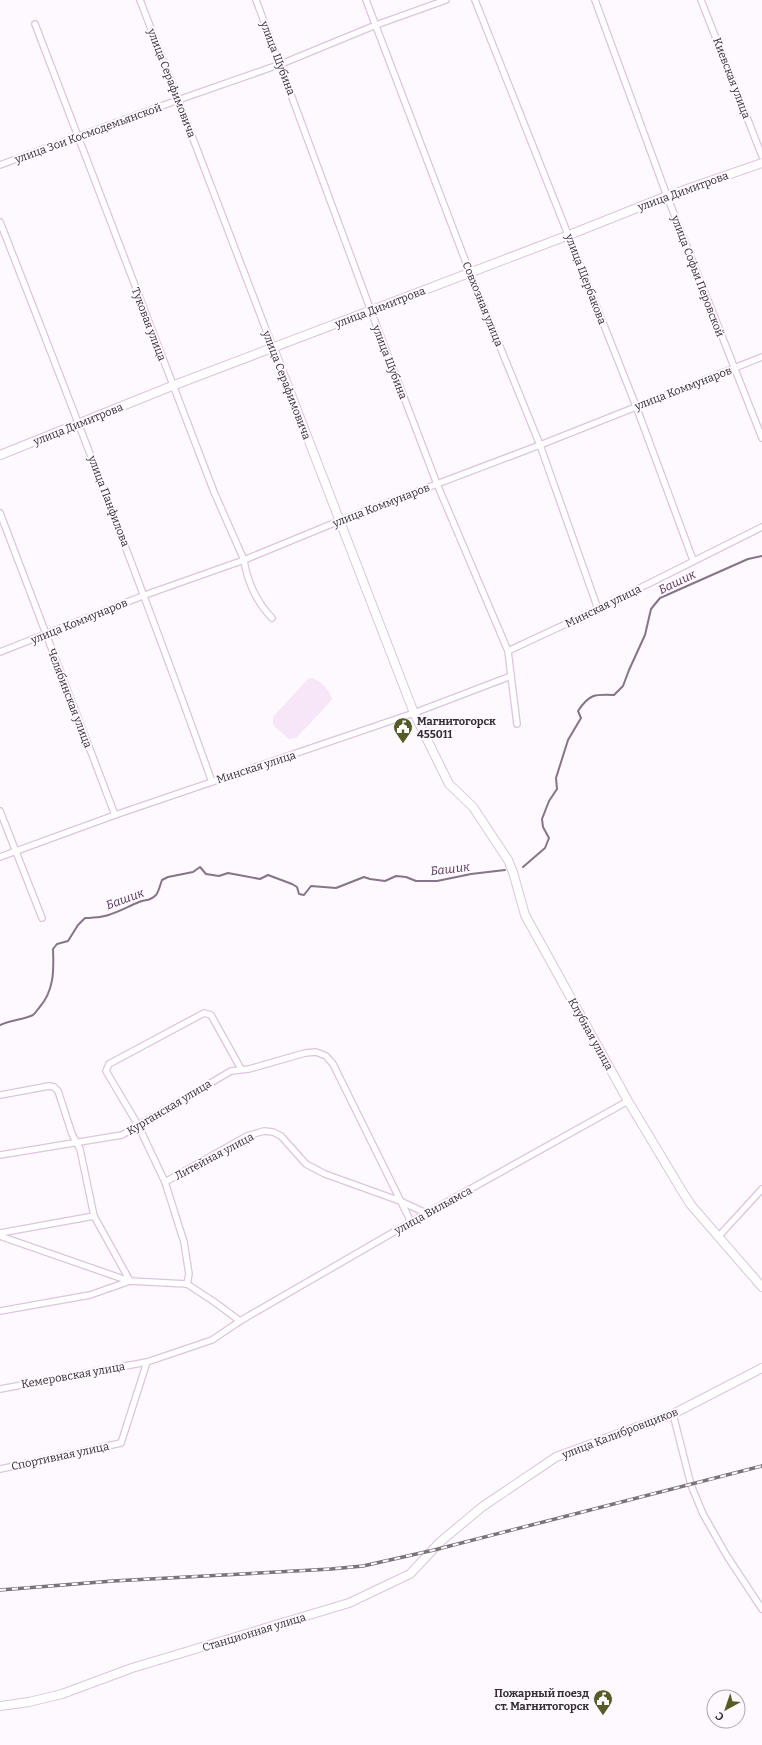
<svg xmlns="http://www.w3.org/2000/svg" width="762" height="1745" font-family="Bitter,serif">
<style>
.garden{fill:#f7e5f8}
.lines{fill:none;stroke-linecap:round;stroke-linejoin:round}
.stream{stroke:#867488;stroke-width:2}
.street-casing{stroke:#ddc5df;stroke-width:8}
.secondary-casing{stroke:#ddc5df;stroke-width:10}
.street{stroke:#fff;stroke-width:5.5}
.secondary{stroke:#fff;stroke-width:8}
.rail-casing{stroke:#7a737b;stroke-width:3.5}
.rail{stroke:#fef9fe;stroke-width:2;stroke-dasharray:6;stroke-linecap:butt}
.labels{text-anchor:middle;stroke-width:4;stroke-linejoin:round;paint-order:stroke}
.street-label{font-size:11px;fill:#352c36;stroke:#fef9fe}
.poi-label{font-size:11px;font-weight:bold;fill:#352c36;stroke:#fef9fe;text-anchor:start}
.water-label{font-size:12px;font-style:italic;fill:#543458;stroke:#fef9fe}
</style>
<rect width="100%" height="100%" fill="#fef9fe"/>
<path class="garden" d="M312 678C321 681 329 690 332 699L330 702 296 738 289 739 274 726 273 723V717L308 679Z"/>
<g class="lines">
<g class="stream">
<path d="M523 867 545 848 549 838 543 827 542 819 549 801 557 789 556 778 568 740 581 718 578 711C589 694 595 694 614 695L623 686 629 670 645 635 651 609 660 598 748 559 762 556"/>
<path d="M0 1025C10 1020 23 1020 33 1015 35 1014 37 1010 39 1008 54 991 54 971 53 949L57 944 68 941 78 925 85 918C107 919 120 910 139 902 146 899 149 902 156 895 159 891 160 885 162 880L168 877 193 872 200 867 206 874 219 876 228 873 260 879 268 875 292 884 297 887 299 894 304 895 311 886 336 888 364 877 370 879 385 881 396 876 406 877 416 881H437L471 874 505 870"/>
</g>
<g class="street-casing">
<g id="street">
<polyline points="140,0 273,348"/>
<polyline points="256,0 371,311 437,484 508,651 517,724"/>
<polyline points="366,0 470,273 540,445 598,609"/>
<polyline points="475,0 636,406 693,560"/>
<polyline points="595,0 667,196 762,438"/>
<polyline points="701,0 762,156"/>
<path d="M35 24 214 492 244 560C247 581 257 603 272 618"/>
<polyline points="0,165 178,100 281,64 376,25 446,0"/>
<path d="M0 222C73 408 145 594 212 782"/>
<polyline points="0,513 115,815"/>
<polyline points="508,651 598,609 762,527"/>
<polyline points="0,652 145,595 244,560 339,521 540,445 762,357"/>
<polyline points="0,811 42,918"/>
<polyline points="0,857 115,815 414,713 511,676"/>
<polyline points="0,1095 49,1086 54,1087 58,1091 72,1134 80,1149 94,1216 130,1281"/>
<polyline points="0,1155 122,1135 231,1071 249,1069 305,1053 316,1052 326,1056 333,1064 411,1222"/>
<polyline points="165,1182 247,1136 264,1131 273,1132 281,1136 306,1164 325,1174 400,1201 426,1213"/>
<polyline points="0,1233 94,1216"/>
<polyline points="0,1236 129,1281"/>
<polyline points="718,1237 762,1189"/>
<polyline points="187,1284 189,1274 184,1242 165,1182 138,1125 106,1071 109,1064 204,1013 211,1015 241,1069"/>
<polyline points="0,1311 90,1295 130,1281 187,1284 213,1301 240,1321"/>
<polyline points="0,1389 147,1362 212,1340 240,1321 411,1222 628,1101"/>
<polyline points="673,1414 691,1485 703,1514 727,1556 762,1609"/>
<polyline points="0,1469 121,1443 147,1362"/>
</g>
</g>
<g class="secondary-casing">
<g id="secondary">
<polyline points="273,348 414,713 449,784 473,807 508,860 513,872 525,915 628,1101 682,1191 691,1205 762,1287"/>
<polyline points="0,455 172,386 569,235 667,196 762,163"/>
<polyline points="0,1706 29,1702 62,1694 132,1668 349,1603 410,1574 440,1542 482,1507 556,1457 673,1414 762,1368"/>
</g>
</g>
<use href="#street" class="street"/>
<use href="#secondary" class="secondary"/>
<g class="rail-casing">
<polyline id="rail" points="0,1590 113,1581 331,1569 363,1566 434,1550 762,1466"/>
</g>
<use href="#rail" class="rail"/>
</g>
<defs>
<g id="civic-pin" transform="scale(1)"><path d="M0 17L-7.5 6A9.5 9.5 0 1 1 7.5 6Z" fill="#565b28" stroke="#fef9fe"/><path d="M-.6-6.5H3V-4.5H.6V-3L4-1V1h2V6H-6V1h2V-1L-.6-3ZM-1.2 2.5V6h2.4V2.5Z" fill="#fff"/></g>
</defs>
<g fill-rule="evenodd">
<use href="#civic-pin" x="403" y="727"/>
<use href="#civic-pin" x="603" y="1699"/>
</g>
<g class="labels">
<g class="street-label">
<text transform="translate(278 58) rotate(69)" y="4">улица Шубина</text>
<text transform="translate(732 78) rotate(69)" y="4">Киевская улица</text>
<text transform="translate(172 83) rotate(69)" y="4">улица Серафимовича</text>
<text transform="translate(88 133) rotate(-20)" y="4">улица Зои Космодемьянской</text>
<text transform="translate(683 191) rotate(-20)" y="4">улица Димитрова</text>
<text transform="translate(698 276) rotate(69)" y="4">улица Софьи Перовской</text>
<text transform="translate(586 279) rotate(69)" y="4">улица Щербакова</text>
<text transform="translate(483 304) rotate(68)" y="4">Совхозная улица</text>
<text transform="translate(380 307) rotate(-21)" y="4">улица Димитрова</text>
<text transform="translate(149 324) rotate(69)" y="4">Туковая улица</text>
<text transform="translate(390 362) rotate(69)" y="4">улица Шубина</text>
<text transform="translate(287 385) rotate(69)" y="4">улица Серафимовича</text>
<text transform="translate(683 388) rotate(-21)" y="4">улица Коммунаров</text>
<text transform="translate(78 424) rotate(-22)" y="4">улица Димитрова</text>
<text transform="translate(109 501) rotate(69)" y="4">улица Панфилова</text>
<text transform="translate(381 505) rotate(-21)" y="4">улица Коммунаров</text>
<text transform="translate(603 606) rotate(-26)" y="4">Минская улица</text>
<text transform="translate(79 621) rotate(-22)" y="4">улица Коммунаров</text>
<text transform="translate(70 698) rotate(69)" y="4">Челябинская улица</text>
<text transform="translate(256 767) rotate(-18)" y="4">Минская улица</text>
<text transform="translate(591 1034) rotate(61)" y="4">Клубная улица</text>
<text transform="translate(169 1107) rotate(-31)" y="4">Курганская улица</text>
<text transform="translate(214 1156) rotate(-28)" y="4">Литейная улица</text>
<text transform="translate(433 1210) rotate(-29)" y="4">улица Вильямса</text>
<text transform="translate(73 1375) rotate(-10)" y="4">Кемеровская улица</text>
<text transform="translate(620 1433) rotate(-21)" y="4">улица Калибровщиков</text>
<text transform="translate(60 1456) rotate(-12)" y="4">Спортивная улица</text>
<text transform="translate(254 1632) rotate(-17)" y="4">Станционная улица</text>
</g>
<g class="poi-label">
<text x="417" y="725">Магнитогорск<tspan x="417" dy="13">455011</tspan></text>
<text x="589" y="1697" text-anchor="end">Пожарный поезд<tspan x="589" dy="13">ст. Магнитогорск</tspan></text>
</g>
<g class="water-label">
<text transform="translate(677 582) rotate(-26)" y="4">Башик</text>
<text transform="translate(450 869) rotate(-7)" y="4">Башик</text>
<text transform="translate(125 899) rotate(-20)" y="4">Башик</text>
</g>
</g>
<g transform="translate(726 1709) rotate(220)"><circle r="19" fill="#fef9fe" stroke="#aea7ae"/>
<path d="M0-3L7 15L0 10L-7 15Z" fill="#565b28"/>
<text y="-6" font-size="11" font-weight="bold" text-anchor="middle" fill="#352c36">С</text>
</g>
</svg>
